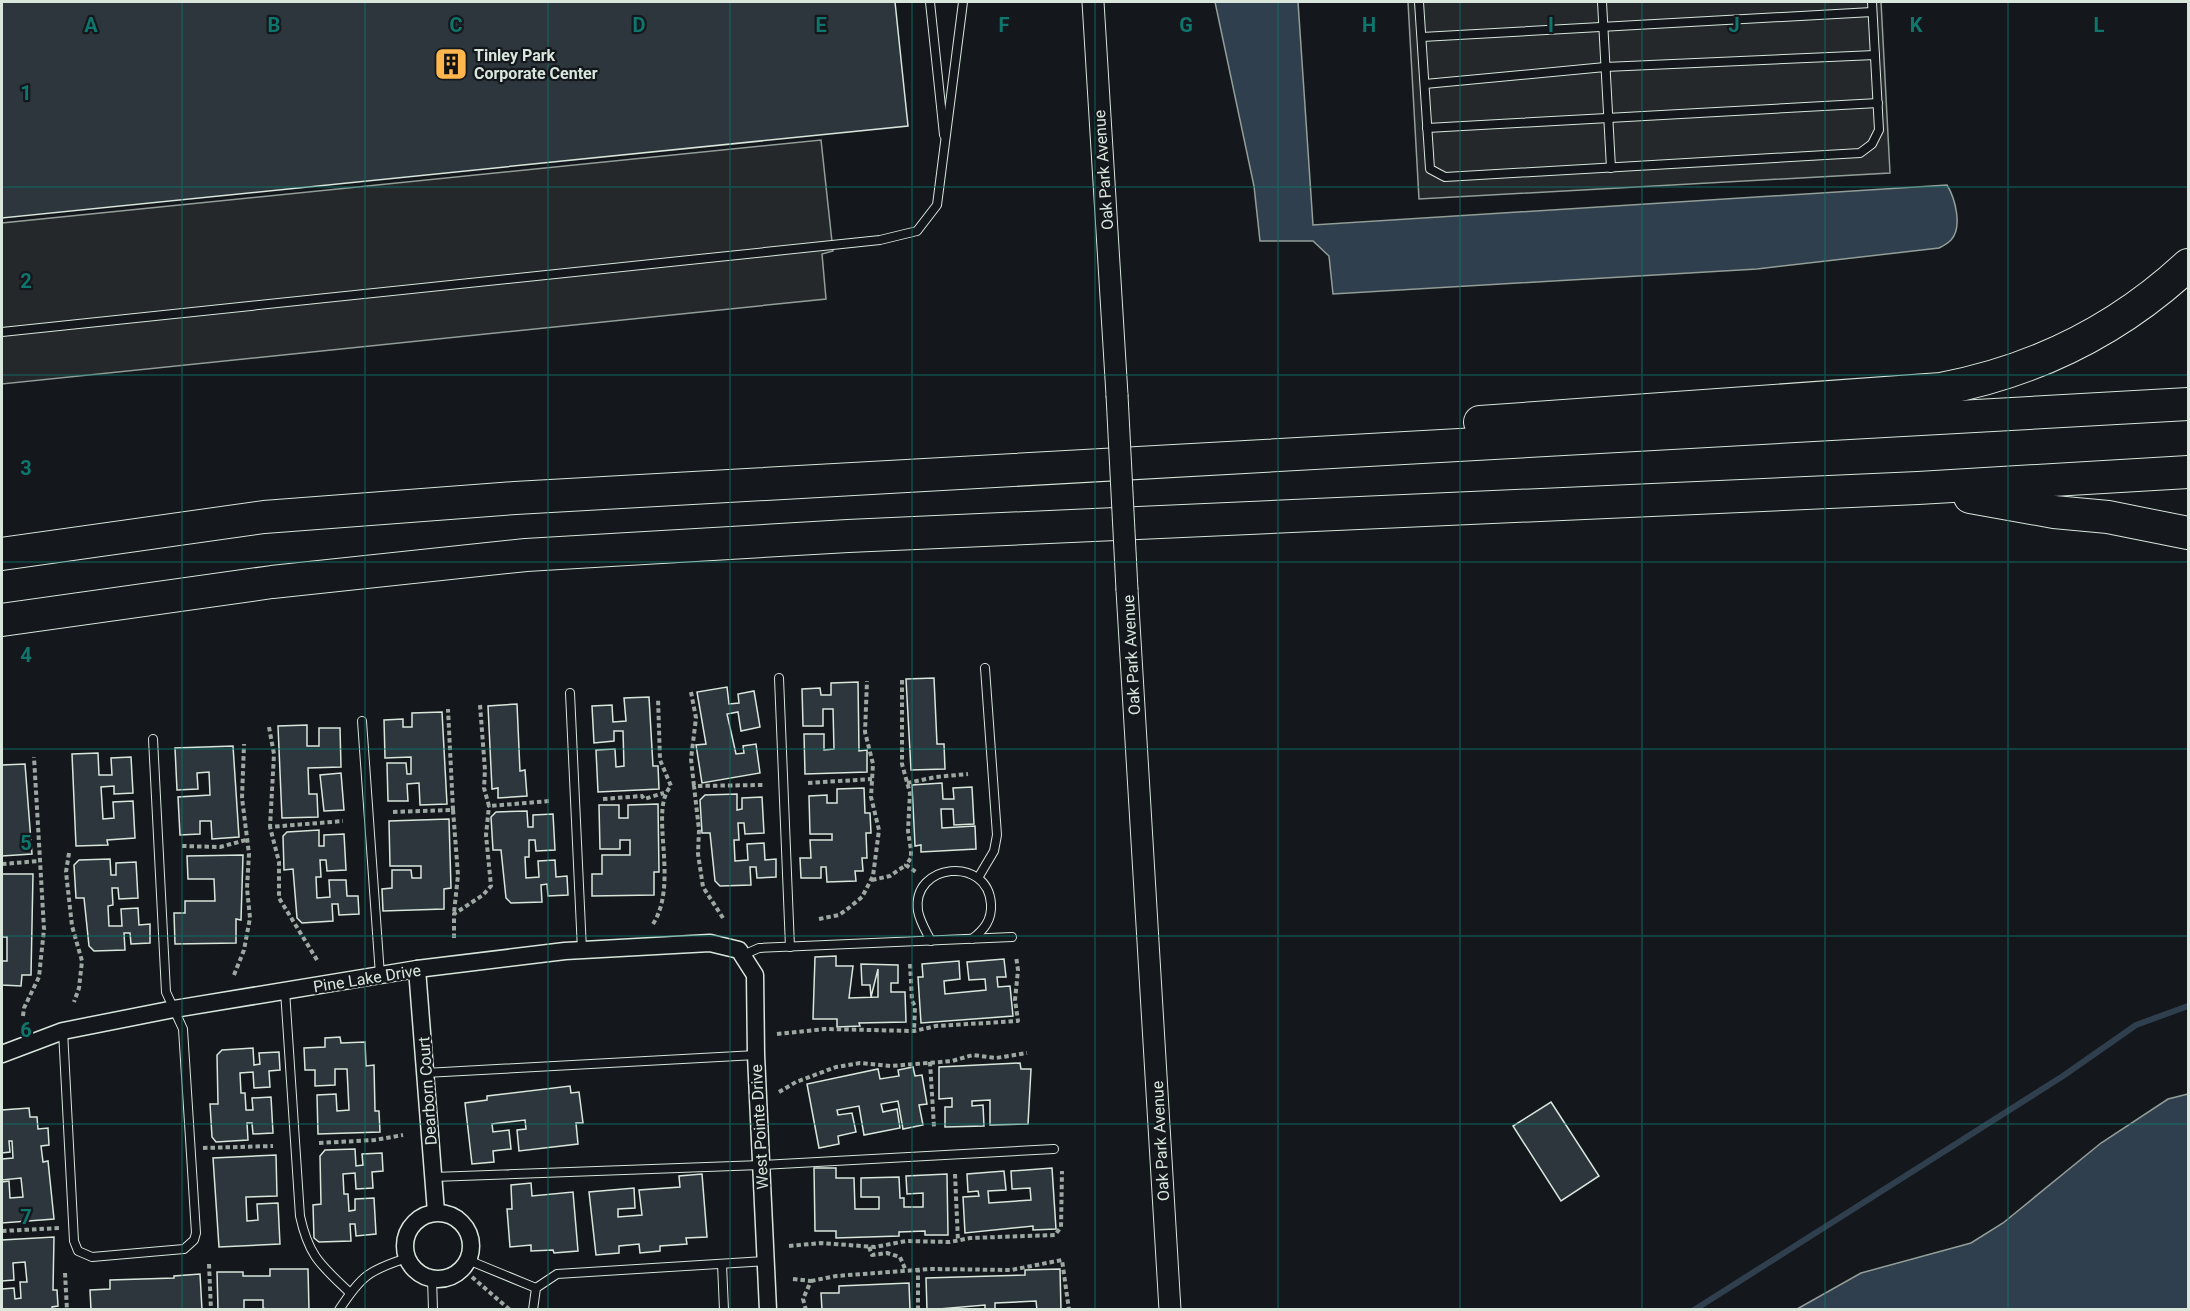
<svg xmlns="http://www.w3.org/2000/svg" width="2190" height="1311" font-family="Roboto,sans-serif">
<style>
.parking{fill:#24282b;stroke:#939e99;stroke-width:1.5}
.water{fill:#2f3f4d;stroke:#939e99;stroke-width:1.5}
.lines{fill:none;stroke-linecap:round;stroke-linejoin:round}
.stream{stroke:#2f3f4d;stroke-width:6}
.building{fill:#2c363c;stroke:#d8e6dc;stroke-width:1.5}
.service-casing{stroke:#d8e6dc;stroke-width:10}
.minor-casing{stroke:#d8e6dc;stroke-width:19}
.tertiary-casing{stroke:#d8e6dc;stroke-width:23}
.motorway-casing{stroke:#d8e6dc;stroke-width:34}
.path{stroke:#9da8a2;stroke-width:4;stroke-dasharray:4.5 3;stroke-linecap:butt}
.service{stroke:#14181c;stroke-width:8}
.minor{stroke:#14181c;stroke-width:16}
.tertiary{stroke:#14181c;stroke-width:21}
.motorway{stroke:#14181c;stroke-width:32}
.tertiary-bridge-casing{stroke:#d8e6dc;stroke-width:23;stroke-linecap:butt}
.tertiary-bridge{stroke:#14181c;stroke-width:21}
.grid{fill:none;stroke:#0f766e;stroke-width:1.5;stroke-opacity:0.55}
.labels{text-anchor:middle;stroke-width:4.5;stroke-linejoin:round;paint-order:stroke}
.poi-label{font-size:16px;font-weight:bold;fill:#d8e6dc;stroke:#14181c;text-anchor:start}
.street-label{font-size:16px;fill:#d8e6dc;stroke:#14181c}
.grid-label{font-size:20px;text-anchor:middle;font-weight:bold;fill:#0f766e;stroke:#14181c;stroke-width:4.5;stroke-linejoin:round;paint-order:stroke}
</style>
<rect width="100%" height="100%" fill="#14181c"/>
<g class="parking">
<polygon points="1408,2 1881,2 1890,173 1419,199"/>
<polygon points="821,140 833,251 822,254 826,299 2,384 2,223"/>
</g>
<g class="water">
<path d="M1215 2H1298L1313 225 1947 185C1955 198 1963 227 1951 240 1948 243 1943 246 1939 248L1757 269 1333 294 1329 256 1313 241H1260L1254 186Z"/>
<polygon points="2188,1094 2188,1309 1797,1309 1861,1273 1971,1243 2003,1223 2101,1143 2168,1099"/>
</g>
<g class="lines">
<polyline class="stream" points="1694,1310 2063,1076 2136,1025 2188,1006"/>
</g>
<g class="building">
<polygon points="2,2 895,2 908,126 2,218"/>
<polygon points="934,678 937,744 944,744 945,769 911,770 906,679"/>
<polygon points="858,682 859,751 867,750 867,772 805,774 804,734 824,734 824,750 834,749 833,709 823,709 823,726 803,726 802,689 820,688 821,695 831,695 831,683"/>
<polygon points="727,687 729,704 739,703 738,694 754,691 760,727 741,731 738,712 727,714 736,754 744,753 743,746 756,744 760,773 702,783 696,745 706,744 697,692"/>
<polygon points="649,697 653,766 658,766 659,789 598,792 596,750 615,749 616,767 624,766 623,731 614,731 614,741 594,743 592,706 612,705 613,722 626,721 624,698"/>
<polygon points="517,704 520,771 525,770 527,796 498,798 498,788 492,789 488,706"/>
<polygon points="442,712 447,804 420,805 419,783 407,784 408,801 388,801 387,763 406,763 407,774 411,774 411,757 385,758 384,720 403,719 403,727 412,727 412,713"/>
<polygon points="307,725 307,746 319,746 319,728 340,728 341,767 308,768 309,794 317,794 318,817 282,818 278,726"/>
<polygon points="233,746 239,837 212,839 211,821 200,821 200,834 180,835 178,797 210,795 209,772 197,773 198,789 177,790 175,748"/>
<polygon points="98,753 99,775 112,775 111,758 131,757 133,793 114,794 114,786 101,787 103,819 114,818 113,802 133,801 135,838 107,840 108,845 76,846 72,754"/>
<polygon points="25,764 32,854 2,856 2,765"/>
<polygon points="341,773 344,810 324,811 320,775"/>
<polygon points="942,783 943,799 954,799 953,788 972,787 974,824 954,825 953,809 941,809 942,828 975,826 976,849 921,852 921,845 915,846 912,785"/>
<polygon points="864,788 865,813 870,813 871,833 866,833 867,858 862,858 863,871 855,871 856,881 827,882 826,867 821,867 821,878 801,878 800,858 811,858 810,840 832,840 832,834 810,834 809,796 827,795 827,803 837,803 837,789"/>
<polygon points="737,794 737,810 742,809 742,798 762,797 764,833 745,834 744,823 738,823 739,840 734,840 735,861 748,860 747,844 764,843 765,860 776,859 776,877 757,878 756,867 750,867 751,885 720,886 715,881 710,833 702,833 700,800 705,795"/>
<polygon points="658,804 659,872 654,872 654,895 592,896 592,874 602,874 602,855 630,855 630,840 620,840 620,849 600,849 599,805 619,805 619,818 628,818 628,805"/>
<polygon points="527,811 528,827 533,827 533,815 553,814 555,850 536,851 535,840 529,840 529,857 525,857 526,878 539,877 538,861 555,860 556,877 567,876 568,895 548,896 547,884 541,885 542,902 511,903 506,898 501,850 493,850 491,817 496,812"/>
<polygon points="449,819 451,888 444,889 444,909 383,911 382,889 392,888 392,870 411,870 412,878 421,878 421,866 390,866 389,821"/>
<polygon points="319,830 319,846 324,846 324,835 344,834 346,870 327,871 326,860 320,860 321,877 316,877 317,898 330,897 329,880 346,880 347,896 358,896 359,914 339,915 338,904 332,904 333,921 302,923 297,918 293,869 284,870 283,836 287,832"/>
<polygon points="243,855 241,920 236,919 236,943 175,944 174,913 185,913 185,901 215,901 214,879 188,879 187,856"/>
<polygon points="110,859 111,875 116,875 116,863 136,862 138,898 119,899 118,888 112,888 113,905 108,906 109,926 122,926 121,909 138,908 139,925 150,924 150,943 131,944 130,933 124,933 125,950 94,951 89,946 84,898 76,898 74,865 79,860"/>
<polygon points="2,874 33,874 31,975 22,975 21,986 2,985 2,961 7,961 7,937 2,937"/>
<polygon points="836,956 836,966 853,966 849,998 878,997 878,969 871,997 870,985 862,985 861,964 898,965 898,983 891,983 891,992 905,992 906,1022 859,1023 860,1026 837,1027 837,1019 813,1019 815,957"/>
<polygon points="1004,959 1006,977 997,977 998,987 1010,986 1013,1016 921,1023 918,977 923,977 922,964 959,961 960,979 944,981 945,994 986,990 985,979 969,980 967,962"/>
<polygon points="340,1037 341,1043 365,1042 366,1066 374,1065 375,1111 379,1111 380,1132 318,1134 317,1095 336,1094 337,1111 349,1110 347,1069 335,1069 335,1085 315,1086 315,1070 305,1070 304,1048 325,1047 325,1038"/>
<polygon points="253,1048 254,1065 260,1064 259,1053 279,1052 280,1070 269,1071 270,1087 254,1088 253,1072 240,1073 241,1093 245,1093 246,1110 253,1110 252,1098 271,1097 273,1133 253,1134 252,1123 247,1123 248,1140 216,1142 212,1137 210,1104 218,1104 217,1055 222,1050"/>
<polygon points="1020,1063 1021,1069 1031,1069 1028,1124 990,1125 990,1100 972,1101 972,1106 983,1105 984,1126 945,1127 945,1107 952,1107 952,1098 939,1099 939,1067"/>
<polygon points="913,1067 915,1076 922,1075 927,1104 919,1105 923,1125 903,1129 898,1101 881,1104 883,1112 897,1109 900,1128 864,1135 859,1106 837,1110 838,1115 852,1113 856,1132 838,1136 839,1144 819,1148 807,1084 878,1069 880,1079 899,1076 898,1070"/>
<polygon points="570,1086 571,1093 579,1092 583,1123 576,1123 578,1144 519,1151 517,1130 526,1129 525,1120 492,1124 493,1132 509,1130 511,1149 493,1151 494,1162 472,1164 465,1103 487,1100 487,1096"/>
<polygon points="1551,1102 1599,1176 1561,1201 1513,1126"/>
<polygon points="29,1108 30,1117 37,1117 38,1129 48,1128 49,1145 41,1146 43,1162 48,1161 54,1219 2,1223 2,1182 9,1181 10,1198 23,1197 21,1178 2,1180 2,1159 13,1158 12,1141 9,1141 10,1152 2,1153 2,1110"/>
<polygon points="355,1149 356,1166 363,1165 362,1154 382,1153 383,1171 372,1172 373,1188 356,1189 355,1173 343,1174 344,1194 348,1194 349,1211 355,1210 355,1199 374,1198 376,1234 356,1236 355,1224 350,1224 351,1241 319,1242 314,1238 313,1205 321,1204 320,1156 325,1150"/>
<polygon points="276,1155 277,1196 246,1197 247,1221 258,1220 257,1204 278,1203 280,1244 219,1247 213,1158"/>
<polygon points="814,1168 836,1168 836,1178 854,1178 855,1209 879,1209 879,1197 861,1197 861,1178 899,1177 900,1198 904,1198 904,1207 923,1207 923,1193 907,1194 906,1176 947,1174 948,1235 925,1235 925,1231 899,1232 899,1236 836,1238 836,1231 815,1231"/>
<polygon points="1052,1168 1056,1229 1033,1230 1033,1226 965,1233 963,1197 979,1196 978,1191 968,1192 967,1174 1004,1171 1006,1190 988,1191 989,1203 1031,1200 1030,1188 1012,1189 1011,1171"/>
<polygon points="702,1174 707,1237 686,1238 687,1244 660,1246 660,1251 640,1253 639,1244 619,1246 619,1253 596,1255 589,1192 634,1188 635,1208 618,1209 618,1217 642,1215 639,1190 680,1187 679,1176"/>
<polygon points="531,1183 532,1196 573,1192 578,1251 554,1253 553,1250 531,1251 531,1245 510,1247 507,1209 512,1209 511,1185"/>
<polygon points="54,1237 53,1290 57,1290 58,1306 52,1307 52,1310 2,1309 2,1289 14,1288 15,1299 21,1298 20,1282 27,1282 25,1262 13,1263 14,1280 2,1281 2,1240"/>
<polygon points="270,1269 308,1269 309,1310 268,1310 263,1308 263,1300 244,1300 244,1310 218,1309 217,1272 243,1272 243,1276 270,1276"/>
<polygon points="1060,1269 1061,1310 1037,1310 1036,1301 995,1303 995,1310 985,1310 985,1305 927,1310 926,1278 1025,1275 1025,1270"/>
<polygon points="200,1274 202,1310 91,1310 90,1290 110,1289 110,1280 174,1278 174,1276"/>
<polygon points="909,1283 910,1310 822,1310 821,1293 839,1293 839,1286"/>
</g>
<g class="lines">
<g class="service-casing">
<g id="service">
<polyline points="930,2 944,135"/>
<polyline points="1419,2 1430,169 1445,177 1860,153 1872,144 1879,130 1872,2"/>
<polyline points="1602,2 1611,168"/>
<polyline points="1422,37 1872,12"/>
<polyline points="1425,84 1605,67 1875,55"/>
<polyline points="1427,128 1878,103"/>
<polyline points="2,332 880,240 917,231 937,205 963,2"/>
<polyline points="779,678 790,947"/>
<polyline points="570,693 582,950"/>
<polyline points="362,721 380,975"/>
<polyline points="978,878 994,851 997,835 985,668"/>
<path d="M931 941C926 931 920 922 918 911 911 863 988 855 991 904 992 920 984 930 972 939"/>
<polyline points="743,955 759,948 1012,937"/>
<path d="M285 991 300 1216C309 1257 321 1265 350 1293"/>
<polyline points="63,1031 74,1241 78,1251 92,1257 184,1249 194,1240 196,1233 183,1029 166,992 153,739"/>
<polyline points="425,1073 756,1055"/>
<polyline points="433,1177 761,1165 1054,1149"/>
<polyline points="468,1260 536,1288"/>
<polyline points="722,1264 724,1310"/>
<polyline points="432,1278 433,1310"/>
<path d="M339 1310C361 1276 369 1270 407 1258"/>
<polyline points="533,1310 536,1288 557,1274 766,1261"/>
</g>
</g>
<g class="minor-casing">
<g id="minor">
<polyline points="417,969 436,1212"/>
<polyline points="2,1054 63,1031 174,1009 417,969 565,951 710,943 739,950 755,975 756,1055 768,1310"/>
<circle cx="438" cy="1246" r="33"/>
</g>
</g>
<g class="tertiary-casing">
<g id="tertiary">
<polyline points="1093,2 1117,395"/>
<polyline points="1127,590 1170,1310"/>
</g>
</g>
<g class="motorway-casing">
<g id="motorway">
<path d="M1480 422 1941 389C2036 371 2118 330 2188 265"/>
<polyline points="1970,497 2054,512 2108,517 2188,533"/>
<polyline points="2,554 264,517 515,498 2188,404"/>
<polyline points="2,620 272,582 526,555 848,536 1918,488 2188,472"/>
</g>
</g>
<g class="path">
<polyline points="902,680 902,764 910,793 908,831 911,850 911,858 906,865 916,872"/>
<polyline points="691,692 696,718 691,759 694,786"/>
<polyline points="480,705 485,770 484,788 489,806 550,801"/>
<polyline points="269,727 274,754 270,827"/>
<polyline points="808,783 872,779"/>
<polyline points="907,783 936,777 968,774"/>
<polyline points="603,799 642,796 644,799 664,793"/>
<polyline points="453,810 458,875 454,913"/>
<polyline points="393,812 453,810 448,709"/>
<polyline points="182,846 220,847 246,840"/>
<polyline points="69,853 66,872 72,926 82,961 79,988 74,1002"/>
<polyline points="2,864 39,861"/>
<polyline points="872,880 890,876 906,865"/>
<polyline points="723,918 703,887 698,854 699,830 694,786 763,785"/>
<polyline points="819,919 839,915 850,907 862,897 873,876 879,830 871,797 873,764 865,732 867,681"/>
<path d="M653 924C680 882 648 810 671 786L660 760 658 698"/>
<polyline points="454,938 454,914 483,895 491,886 486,835 489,806"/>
<polyline points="317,960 279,898 279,862 270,827 343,821"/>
<polyline points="910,964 912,1001 915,1006 914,1031"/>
<polyline points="234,975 244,950 250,918 247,888 249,854 242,798 244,744"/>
<polyline points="23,1016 24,1008 39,977 44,929 34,757"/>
<polyline points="777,1034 825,1029 914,1031 936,1026 1018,1021 1015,1000 1018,970 1016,956"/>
<polyline points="930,1062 934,1127"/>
<polyline points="779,1092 796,1082 836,1067 860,1063 891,1066 952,1061 973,1055 996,1058 1027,1053"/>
<polyline points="319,1143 375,1140 403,1135"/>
<polyline points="203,1148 273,1146"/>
<polyline points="955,1174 958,1241"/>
<polyline points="2,1231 61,1228"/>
<polyline points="789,1246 821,1243 875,1247 906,1241 950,1242 970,1238 1055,1235 1061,1227 1062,1171"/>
<polyline points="869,1247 872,1255 887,1253 900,1257 906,1271"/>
<polyline points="209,1264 211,1310"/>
<polyline points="65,1273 67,1310"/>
<polyline points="472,1277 510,1310"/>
<polyline points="793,1279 811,1281 803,1299 806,1310"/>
<polyline points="811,1281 836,1276 930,1269 1011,1270 1062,1260 1069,1310"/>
<polyline points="918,1310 918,1270"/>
</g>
<use href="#service" class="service"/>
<use href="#minor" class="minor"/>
<use href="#tertiary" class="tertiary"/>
<use href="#motorway" class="motorway"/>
<g class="tertiary-bridge-casing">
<polyline id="tertiary-bridge" points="1117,395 1127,590"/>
</g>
<use href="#tertiary-bridge" class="tertiary-bridge"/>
</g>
<path class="grid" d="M182 2V1310M365 2V1310M548 2V1310M730 2V1310M912 2V1310M1095 2V1310M1278 2V1310M1460 2V1310M1642 2V1310M1825 2V1310M2008 2V1310M2 187H2188M2 375H2188M2 562H2188M2 749H2188M2 936H2188M2 1124H2188"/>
<defs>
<g id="building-square" transform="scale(1.725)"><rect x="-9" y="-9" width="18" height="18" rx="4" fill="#ffb74d" stroke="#14181c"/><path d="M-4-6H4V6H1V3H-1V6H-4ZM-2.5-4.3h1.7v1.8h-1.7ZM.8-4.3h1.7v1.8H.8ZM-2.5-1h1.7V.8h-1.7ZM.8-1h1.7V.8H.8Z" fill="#111"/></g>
</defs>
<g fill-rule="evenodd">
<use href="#building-square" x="451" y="64"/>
</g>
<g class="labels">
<g class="poi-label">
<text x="474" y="61">Tinley Park<tspan x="474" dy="18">Corporate Center</tspan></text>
</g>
<g class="street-label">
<text transform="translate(1103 170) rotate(-94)" y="6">Oak Park Avenue</text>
<text transform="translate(1131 655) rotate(-93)" y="6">Oak Park Avenue</text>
<text transform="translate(367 978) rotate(-9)" y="6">Pine Lake Drive</text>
<text transform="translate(427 1091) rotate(-94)" y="6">Dearborn Court</text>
<text transform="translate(759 1127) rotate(-93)" y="6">West Pointe Drive</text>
<text transform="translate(1160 1141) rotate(-93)" y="6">Oak Park Avenue</text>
</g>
</g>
<g class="grid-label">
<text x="91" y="32">A</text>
<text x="274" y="32">B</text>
<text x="456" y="32">C</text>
<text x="639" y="32">D</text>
<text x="821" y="32">E</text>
<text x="1004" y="32">F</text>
<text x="1186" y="32">G</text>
<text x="1369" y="32">H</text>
<text x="1551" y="32">I</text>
<text x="1734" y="32">J</text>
<text x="1916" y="32">K</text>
<text x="2099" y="32">L</text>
<text x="26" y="100">1</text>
<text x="26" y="288">2</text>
<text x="26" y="475">3</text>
<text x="26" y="662">4</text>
<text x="26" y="850">5</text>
<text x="26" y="1037">6</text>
<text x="26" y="1224">7</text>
</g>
<rect width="2190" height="1311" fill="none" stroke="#d8e6dc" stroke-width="6"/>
</svg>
